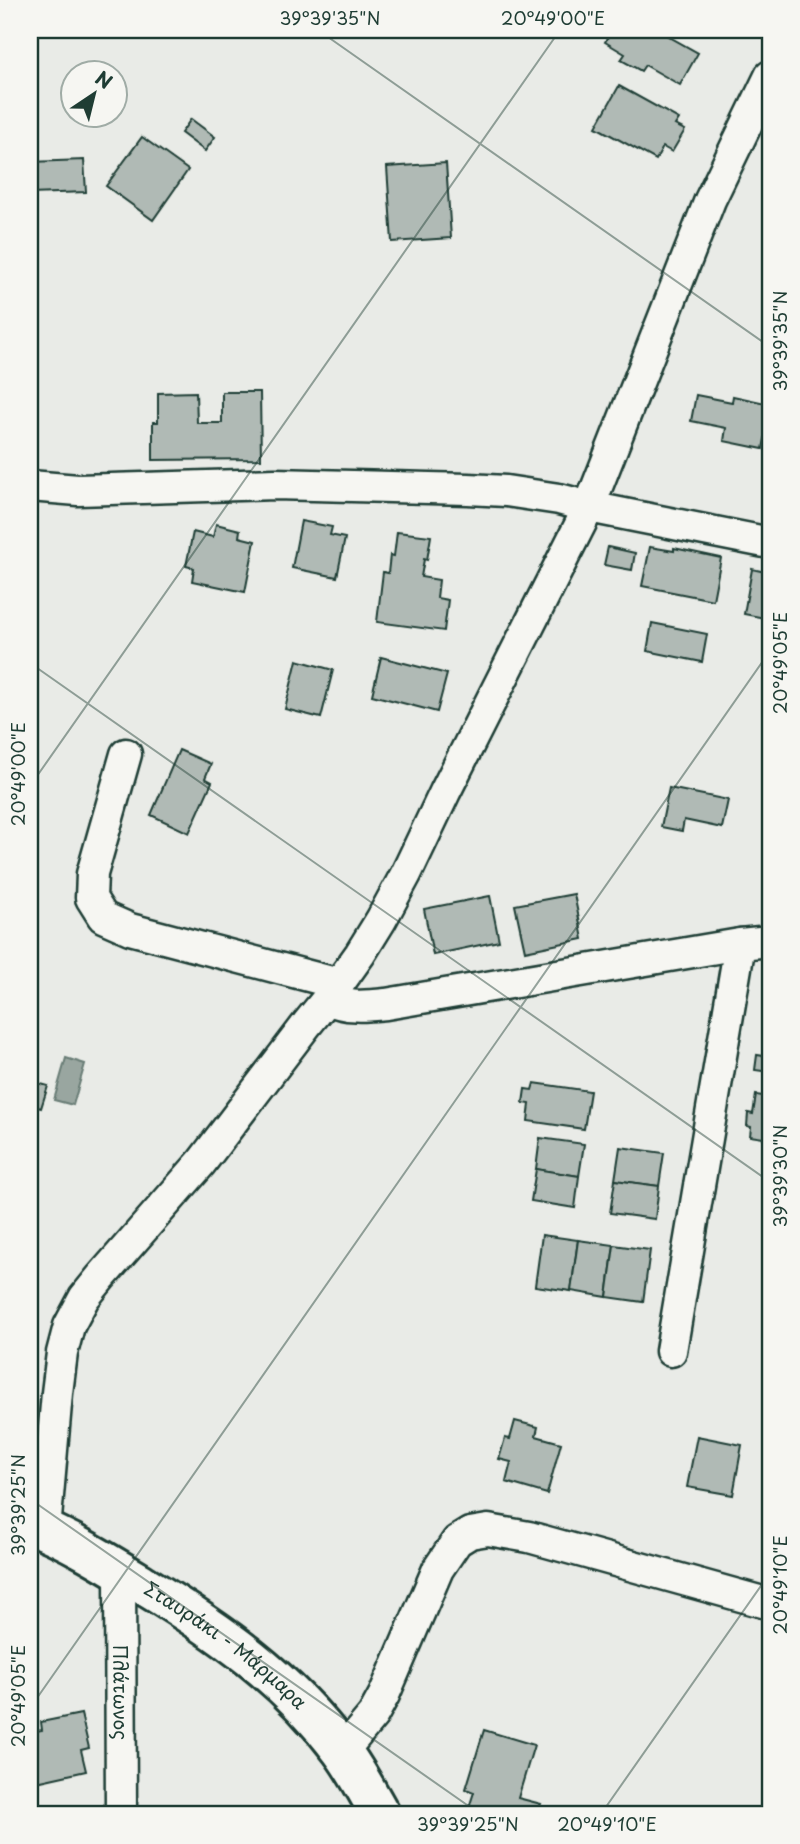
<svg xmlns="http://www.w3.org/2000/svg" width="800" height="1844" font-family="'Playpen Sans',sans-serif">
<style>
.water{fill:#99a6a0;stroke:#687c75;stroke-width:2}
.building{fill:#b0bab5;stroke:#1f3d34;stroke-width:2}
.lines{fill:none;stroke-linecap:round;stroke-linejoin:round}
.street-casing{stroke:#1f3d34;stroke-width:35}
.secondary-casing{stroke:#1f3d34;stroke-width:44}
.street{stroke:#f6f6f2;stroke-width:30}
.secondary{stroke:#f6f6f2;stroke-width:38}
.ticks{fill:none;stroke:#1f3d34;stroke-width:2;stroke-opacity:0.45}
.labels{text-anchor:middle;stroke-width:5;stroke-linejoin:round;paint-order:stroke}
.street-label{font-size:19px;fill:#1f3d34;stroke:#f6f6f2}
.neatline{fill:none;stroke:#1f3d34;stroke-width:2.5}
.ticks-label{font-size:18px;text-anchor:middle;fill:#1f3d34}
</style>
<rect width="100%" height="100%" fill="#e9ebe7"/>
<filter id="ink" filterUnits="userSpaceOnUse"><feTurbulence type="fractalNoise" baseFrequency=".0143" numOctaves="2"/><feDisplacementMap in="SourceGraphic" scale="14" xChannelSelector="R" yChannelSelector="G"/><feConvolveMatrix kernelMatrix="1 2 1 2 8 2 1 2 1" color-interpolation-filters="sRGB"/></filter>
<g filter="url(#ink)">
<polygon class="water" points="66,1058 85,1064 73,1105 54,1100"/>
<g class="building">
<polygon points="612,30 657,30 698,53 680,85 645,65 641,71 621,60 625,54 605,42"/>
<polygon points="619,86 679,119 675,125 685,130 672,152 663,147 656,160 596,127"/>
<polygon points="191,119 215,137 205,151 181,133"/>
<polygon points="142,137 188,170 153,220 106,186"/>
<polygon points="84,160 86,192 30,194 30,162"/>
<polygon points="446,163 451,238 392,242 387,167"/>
<polygon points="196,392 197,423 222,423 222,392 260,392 261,459 153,460 153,422 158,422 158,393"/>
<polygon points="696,395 732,402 733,396 770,404 770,414 763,449 724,441 726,428 691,421"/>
<polygon points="301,521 332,527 330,535 345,538 337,577 292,568"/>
<polygon points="216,524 240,530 239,537 255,541 245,592 192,581 194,568 186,566 193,532 213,537"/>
<polygon points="397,532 431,536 427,560 424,559 421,577 439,580 437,598 448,600 444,631 377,622 383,572 388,573 390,555 394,556"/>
<polygon points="608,547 635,553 632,570 604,565"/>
<polygon points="650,547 674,551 674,548 721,558 713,600 642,586"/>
<polygon points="752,569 770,573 770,619 744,614"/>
<polygon points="652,623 707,634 702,662 647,651"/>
<polygon points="381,657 447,674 437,712 372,695"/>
<polygon points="297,660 333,670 321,718 285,709"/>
<polygon points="179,750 211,764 205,778 212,782 189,833 151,815"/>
<polygon points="669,788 728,800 722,828 684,820 682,831 661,827"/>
<polygon points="574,894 583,939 525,951 515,905"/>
<polygon points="490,896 499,941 433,955 424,909"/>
<polygon points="768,1026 770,1026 770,1072 755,1070 757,1055 764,1056"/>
<polygon points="30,1081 48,1086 41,1108 30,1105"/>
<polygon points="534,1083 590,1091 584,1129 528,1121 530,1104 523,1103 525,1089 532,1090"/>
<polygon points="756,1095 770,1097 770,1139 750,1136 751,1127 747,1126 748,1113 753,1114"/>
<polygon points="540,1138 584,1144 579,1176 536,1169"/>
<polygon points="620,1147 664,1153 659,1186 615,1180"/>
<polygon points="536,1169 579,1176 575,1208 531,1201"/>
<polygon points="615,1180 659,1186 655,1219 610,1213"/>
<polygon points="542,1235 578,1240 571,1291 535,1286"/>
<polygon points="578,1240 614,1245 607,1297 571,1291"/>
<polygon points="614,1245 650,1250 643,1302 607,1297"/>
<polygon points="515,1421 538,1427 536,1436 561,1443 547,1494 506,1482 511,1462 499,1459 505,1438 510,1439"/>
<polygon points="697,1436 742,1445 733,1495 687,1487"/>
<polygon points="770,1516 770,1540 765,1539"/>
<polygon points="81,1714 89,1748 81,1750 86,1771 32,1783 30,1773 30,1732 42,1730 41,1722"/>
<polygon points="484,1730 534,1745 518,1798 541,1804 538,1811 548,1814 467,1814 474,1792 466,1789"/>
<polygon points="770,1785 770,1814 762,1811"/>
<polygon points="71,1808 72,1814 30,1814 30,1813"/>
</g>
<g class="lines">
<g class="street-casing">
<g id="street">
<polyline points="30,486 78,490 275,484 468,489 506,491 559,499 589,507 770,543"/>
<polyline points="126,754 92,874 91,898 103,917 130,929 339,984"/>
<path d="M328 999C346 1008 366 1006 386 1004L740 944 770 941"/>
<polyline points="671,1351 740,944"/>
<polyline points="45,1530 57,1393 62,1353 69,1326 84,1298 101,1277 201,1163 307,1024 333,992 360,954 381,920 406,874 445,792 589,507 710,200 770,76"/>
<path id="s1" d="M120 1571 121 1814"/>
<polyline points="342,1752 373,1715 384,1695 438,1569 457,1541 470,1533 488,1530 529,1537 770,1604"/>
</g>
</g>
<g class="secondary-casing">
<g id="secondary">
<path id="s2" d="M30 1524C69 1539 106 1562 142 1584 219 1631 286 1677 341 1750 356 1770 368 1793 380 1814"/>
</g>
</g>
<use href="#street" class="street"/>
<use href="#secondary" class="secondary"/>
</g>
</g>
<path class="ticks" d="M318 30 770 347M30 663 770 1182M30 786 560 30M30 1499 480 1814M30 1708 770 651M601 1814 770 1573"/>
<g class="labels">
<g class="street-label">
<text dy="7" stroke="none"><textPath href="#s2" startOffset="231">Σταυράκι - Μάρμαρα</textPath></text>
<text dy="7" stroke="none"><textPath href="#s1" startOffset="121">Πλάτωνος</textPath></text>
</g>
</g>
<rect width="800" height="1844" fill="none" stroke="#f6f6f2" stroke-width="77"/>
<g transform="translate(94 94) rotate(35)"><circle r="33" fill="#f6f6f2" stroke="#a0aca6" stroke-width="2"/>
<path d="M0-5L12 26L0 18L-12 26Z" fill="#1f3d34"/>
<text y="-10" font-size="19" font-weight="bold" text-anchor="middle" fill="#1f3d34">N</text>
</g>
<rect x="38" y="38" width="724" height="1768" class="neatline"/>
<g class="ticks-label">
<text x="330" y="25">39°39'35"N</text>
<text x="553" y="25">20°49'00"E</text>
<text transform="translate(781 341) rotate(-90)" y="6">39°39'35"N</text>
<text transform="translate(781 663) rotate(-90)" y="6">20°49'05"E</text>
<text transform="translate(19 774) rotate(-90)" y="6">20°49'00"E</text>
<text transform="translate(781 1176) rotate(-90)" y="6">39°39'30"N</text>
<text transform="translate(19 1505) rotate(-90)" y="6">39°39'25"N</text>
<text transform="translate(781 1585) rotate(-90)" y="6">20°49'10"E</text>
<text transform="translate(19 1696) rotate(-90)" y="6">20°49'05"E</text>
<text x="468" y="1831">39°39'25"N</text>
<text x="607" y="1831">20°49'10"E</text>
</g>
</svg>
